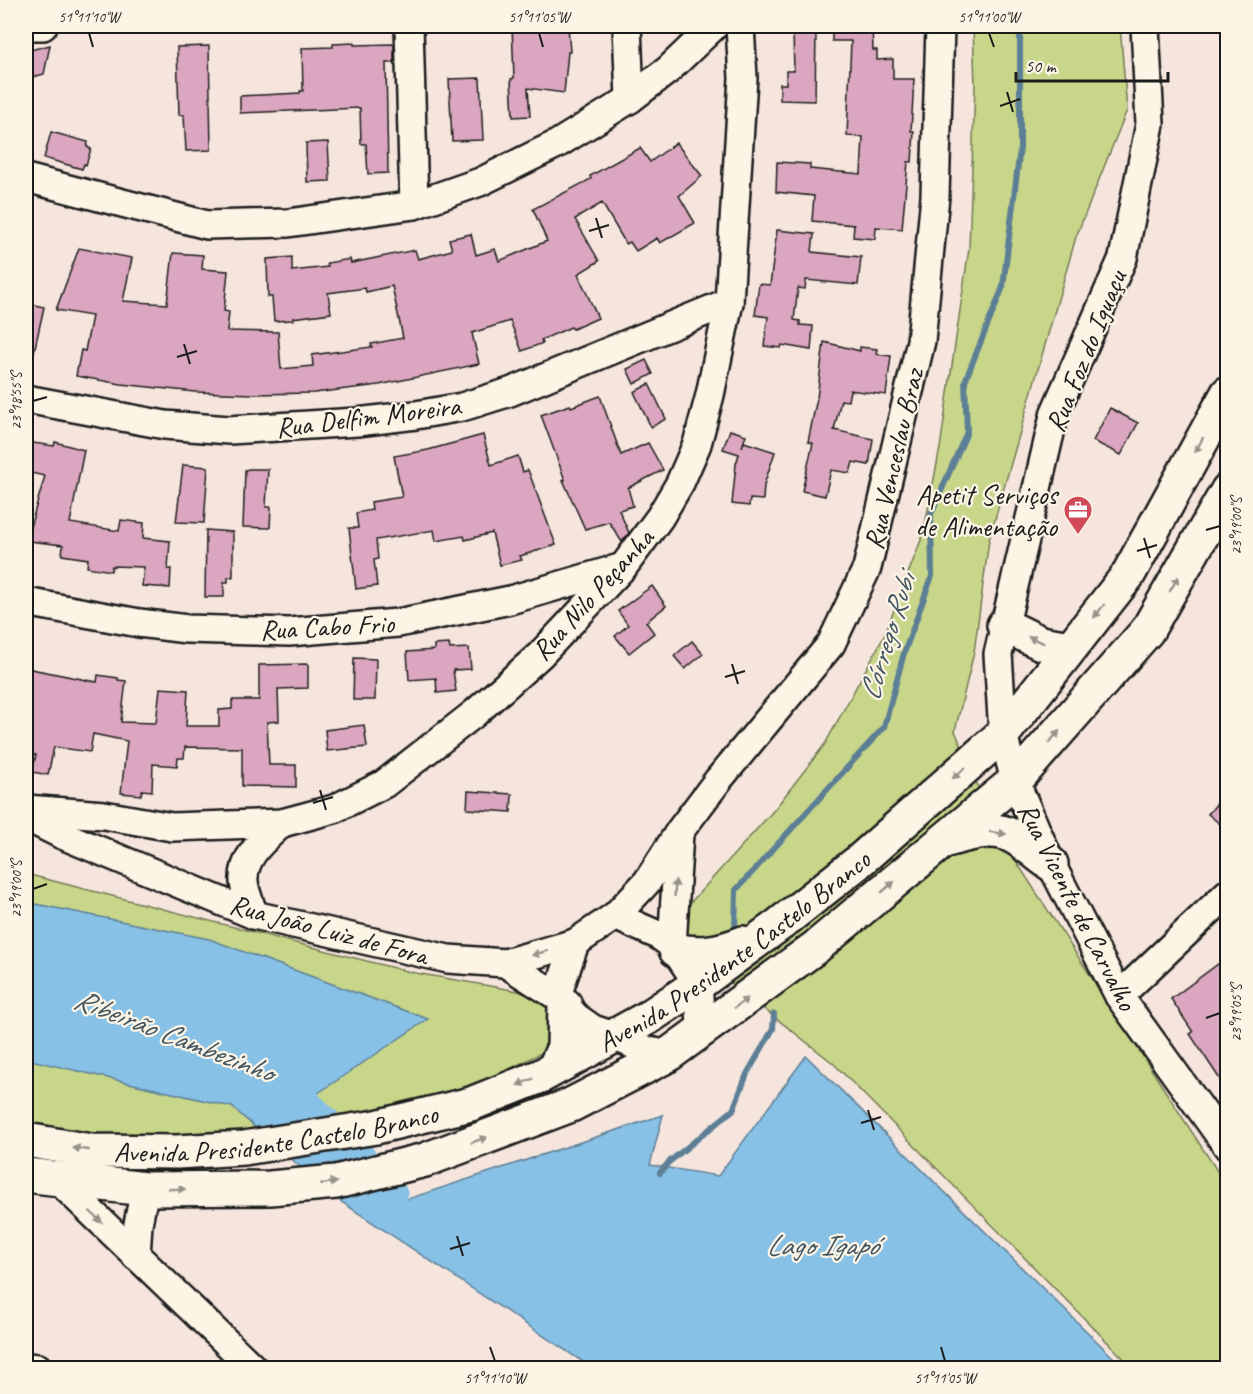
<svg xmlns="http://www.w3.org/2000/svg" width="1253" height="1394" font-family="Caveat,sans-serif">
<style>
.green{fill:#c8d68a;stroke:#727953;stroke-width:1.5}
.water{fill:#88c1e6;stroke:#5d7f95;stroke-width:1.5}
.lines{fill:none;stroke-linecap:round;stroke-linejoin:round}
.stream{stroke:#5d7f95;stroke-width:6}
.river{stroke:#88c1e6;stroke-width:36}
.building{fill:#dba6bf;stroke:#1c1c1c;stroke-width:1.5}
.minor-casing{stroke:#1c1c1c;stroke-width:32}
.major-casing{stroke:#1c1c1c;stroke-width:38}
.minor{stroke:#fcf5e5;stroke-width:27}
.major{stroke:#fcf5e5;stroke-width:33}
.oneway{fill:#97938b}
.ticks{fill:none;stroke:#1c1c1c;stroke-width:2}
.labels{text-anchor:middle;stroke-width:4.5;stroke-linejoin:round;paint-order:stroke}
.street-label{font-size:28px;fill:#1c1c1c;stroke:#fcf5e5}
.poi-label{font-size:28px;fill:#1c1c1c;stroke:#fcf5e5;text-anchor:end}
.water-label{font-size:30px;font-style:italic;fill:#425663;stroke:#fcf5e5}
.neatline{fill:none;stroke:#1c1c1c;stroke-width:2}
.ticks-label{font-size:15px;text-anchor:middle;fill:#1c1c1c}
</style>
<rect width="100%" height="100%" fill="#f5e5dd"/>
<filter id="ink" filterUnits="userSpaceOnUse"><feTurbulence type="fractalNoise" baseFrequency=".0167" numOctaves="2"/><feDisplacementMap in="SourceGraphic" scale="12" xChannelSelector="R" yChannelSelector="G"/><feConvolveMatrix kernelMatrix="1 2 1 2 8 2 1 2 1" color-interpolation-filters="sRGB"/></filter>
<g filter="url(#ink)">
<g class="green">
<polygon points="973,26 1120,26 1127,110 1076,237 989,540 974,652 955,731 997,832 1227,1186 1227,1368 1133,1368 833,1063 685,947 682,912 774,810 825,744 884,636 923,535 940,448 969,248 975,86"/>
<polygon points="26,874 410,972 518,991 541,1000 560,1020 563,1042 466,1091 375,1112 246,1133 155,1145 26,1136"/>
</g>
<polygon class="water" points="26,902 209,939 428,1019 293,1110 408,1199 663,1115 650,1165 718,1176 806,1056 1124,1368 592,1368 337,1199 232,1107 26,1059"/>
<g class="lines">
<g class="stream">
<polyline points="735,932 736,890 884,727 904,653 932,576 931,514 967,432 965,381 1003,287 1020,148 1020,26"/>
<polyline points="660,1173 669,1162 733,1110 747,1074 773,1029 774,1014"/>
</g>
<polyline class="river" points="272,1069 284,1074 307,1108 348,1147 390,1196"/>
</g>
<g class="building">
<polygon points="512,26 568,26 570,52 568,52 564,93 528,88 530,116 513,117 511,79 514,78"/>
<polygon points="832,26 872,26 873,50 877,50 877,60 893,59 893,79 914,79 911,131 914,131 912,162 908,162 902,229 876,227 875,239 853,237 854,225 812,221 814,196 776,192 777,162 810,164 810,169 861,174 863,137 847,136 851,41 832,41"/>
<polygon points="816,31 815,101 780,100 780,84 786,84 786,71 794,71 793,32"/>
<polygon points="354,43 354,45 394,44 394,63 386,63 388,173 368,174 366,144 361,144 360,108 240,113 240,96 300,93 300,91 303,91 302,48 333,47 333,44"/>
<polygon points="50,45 44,74 26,79 26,51"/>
<polygon points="209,46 211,150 186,151 184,115 179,115 177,47"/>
<polygon points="480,78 483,140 452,141 449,79"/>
<polygon points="51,132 88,142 87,147 91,149 86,165 84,164 82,169 44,158"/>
<polygon points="328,142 330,181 307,182 306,143"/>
<polygon points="676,143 702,176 679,196 695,223 660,243 657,238 636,251 630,242 626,244 602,203 575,219 599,261 578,274 598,318 573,329 571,327 541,340 543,343 522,351 510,321 472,333 479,364 379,385 314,393 254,394 195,392 121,384 76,376 81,350 85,351 92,316 56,310 79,248 132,258 123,301 167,304 173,253 203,255 202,269 228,271 224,311 229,312 227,331 278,332 281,369 313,366 312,355 372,347 371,344 403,338 392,286 366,292 365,288 328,293 331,313 293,318 293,320 274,321 272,297 268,297 267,259 292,257 292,271 328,267 327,263 350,259 351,263 415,250 418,259 452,250 449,239 471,234 476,255 495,249 499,261 547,241 533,209 591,179 590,176 640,148 650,162"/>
<polygon points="777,230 814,234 812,252 861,257 858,285 806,280 805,289 798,288 794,320 800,321 800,325 813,326 811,350 782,345 781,348 764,346 768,317 755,315 759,284 770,285"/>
<polygon points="26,303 44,307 32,361 26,360"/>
<polygon points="824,342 860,351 860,347 877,349 876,354 891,356 886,395 850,390 848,401 841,400 834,430 873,439 869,465 853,462 850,473 831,470 825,496 802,491 813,443 808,442 817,398"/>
<polygon points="646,360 653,374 634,384 627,369"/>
<polygon points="649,384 666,419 651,427 634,392"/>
<polygon points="600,396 621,455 648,443 663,470 628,488 633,506 619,510 629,533 622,542 609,522 585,529 563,480 565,480 541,415 570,405 571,407"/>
<polygon points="1110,408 1138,423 1121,455 1093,441"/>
<polygon points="730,430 746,435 742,447 744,442 775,452 764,485 763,500 750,499 749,506 732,504 736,464 739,454 723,449"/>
<polygon points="483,435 491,465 518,456 523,472 528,470 556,545 520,556 522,560 500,565 492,533 465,540 464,536 436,541 434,530 376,540 378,559 374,560 377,586 356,589 349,528 358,528 356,513 372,510 371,502 402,497 394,456 428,450"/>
<polygon points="26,442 54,446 55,442 84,450 70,523 119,531 121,520 144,523 143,538 170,541 168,569 171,569 170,588 142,586 144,567 112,566 111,571 87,567 88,559 62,555 63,545 29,541 30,527 45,476 26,472"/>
<polygon points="183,465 208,467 204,523 176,522"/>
<polygon points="249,469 268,469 266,507 271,507 270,528 243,527 245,470"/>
<polygon points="206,530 233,532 233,577 228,577 228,582 224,582 224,597 205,597"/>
<polygon points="652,586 666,606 646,622 654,633 629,653 615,636 628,625 618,611"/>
<polygon points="692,641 703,654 685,669 674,656"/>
<polygon points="449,644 450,649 469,648 471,669 453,670 456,691 437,693 436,678 409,680 407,652 434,650 434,645"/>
<polygon points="354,658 376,659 375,700 353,700"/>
<polygon points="308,664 308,688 278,689 279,721 267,722 269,765 296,765 296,787 242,786 242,748 185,747 184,758 178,758 177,766 153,764 152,791 142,790 141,795 121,793 127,741 93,734 90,752 54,747 48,775 32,772 36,755 26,754 26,668 97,682 98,675 118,678 118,680 126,681 121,722 156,723 160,688 188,690 186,726 219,726 219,710 232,709 232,700 259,700 259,665"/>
<polygon points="364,725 367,747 327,751 325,730"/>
<polygon points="468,791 512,794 511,812 467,809"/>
<polygon points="1227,792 1227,830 1208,814"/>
<polygon points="1218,964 1227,973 1227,1090 1190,1034 1193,1032 1171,999"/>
</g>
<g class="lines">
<g class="minor-casing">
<g id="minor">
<polyline points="26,26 43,26"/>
<polyline points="409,26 414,205"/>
<polyline points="627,26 630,99"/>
<polyline points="1145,26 1150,124 1123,258 1055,412 998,654 1003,734 1015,781 1051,864 1119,996 1228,1147"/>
<polyline points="26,178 207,225 288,223 414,205 480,182 557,144 630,99 668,70 714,26"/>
<polyline points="26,399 165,425 229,430 357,422 416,415 462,407 510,392 729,302"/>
<polyline points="26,602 139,623 187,629 289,632 398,623 510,600 623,567"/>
<polyline points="26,809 104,815 172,827 282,823 334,809 384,784 475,713 540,655 624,566 660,517 680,483 697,444 710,395 729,302 743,78 740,26"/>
<polyline points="26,817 60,834 254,915 448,959 505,963 575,943 615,916 647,882 679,832 719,779 831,644 867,568 921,341 935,196 940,26"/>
<path d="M254 915C251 905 245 893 244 882 242 856 265 839 282 823"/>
<polyline points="615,916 658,935 672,945 698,984 701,1023 694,1038"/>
<polyline points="672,945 679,834"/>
<polyline points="505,963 557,996 576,1017 593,1029 614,1036 645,1050 668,1055"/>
<polyline points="557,996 575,943"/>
<polyline points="1119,996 1228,893"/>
<polyline points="56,1178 253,1368"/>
<polyline points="136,1256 138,1224 145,1189"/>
<polyline points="26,1367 38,1368"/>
</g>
</g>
<g class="major-casing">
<g id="major">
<polyline points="1004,625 1041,643 1070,648"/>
<path d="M946 840C967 835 992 825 1012 836 1026 843 1038 856 1051 864"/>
<path d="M676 950C700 956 720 952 743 943"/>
<polyline points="555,1067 564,1047 565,1005"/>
<path id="s1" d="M26 1140 91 1151 177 1152 244 1148 376 1127 471 1104 541 1076 649 1017 698 984 780 924 857 863 1003 734 1128 575 1228 393"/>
<polyline points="26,1175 145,1189 270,1188 336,1182 425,1160 571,1105 668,1055 816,947 1015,781 1147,631 1228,490"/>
</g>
</g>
<use href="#minor" class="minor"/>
<use href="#major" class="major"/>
</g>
<defs><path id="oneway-solid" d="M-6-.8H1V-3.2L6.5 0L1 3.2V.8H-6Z" transform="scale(1.5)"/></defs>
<g class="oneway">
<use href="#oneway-solid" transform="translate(1199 445) rotate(119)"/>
<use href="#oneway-solid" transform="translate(1174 584) rotate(-60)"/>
<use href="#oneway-solid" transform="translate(1099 611) rotate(128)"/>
<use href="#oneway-solid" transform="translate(1036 640) rotate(-158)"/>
<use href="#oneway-solid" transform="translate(1054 737) rotate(-49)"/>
<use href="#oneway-solid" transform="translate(959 773) rotate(139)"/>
<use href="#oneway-solid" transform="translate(998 833) rotate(8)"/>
<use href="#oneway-solid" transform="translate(888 887) rotate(-40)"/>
<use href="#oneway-solid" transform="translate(675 888) rotate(-87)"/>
<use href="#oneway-solid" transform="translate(540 953) rotate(164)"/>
<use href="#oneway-solid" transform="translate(741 1003) rotate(-37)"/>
<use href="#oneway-solid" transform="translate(525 1082) rotate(158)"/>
<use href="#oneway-solid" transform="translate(479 1140) rotate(-21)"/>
<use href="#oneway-solid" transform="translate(81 1149) rotate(-171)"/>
<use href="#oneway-solid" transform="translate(329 1183) rotate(-6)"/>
<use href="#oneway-solid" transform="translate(177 1189)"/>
<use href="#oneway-solid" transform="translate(96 1217) rotate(44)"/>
</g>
</g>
<path class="ticks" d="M89 33 93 47M539 33 543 47M989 33 994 47M1007 92 1013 112M1000 106 1020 99M596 218 602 238M589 231 609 225M184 344 190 364M177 357 197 351M33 401 47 397M1206 530 1220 526M1144 538 1150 558M1137 551 1157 545M732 664 738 684M725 677 745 671M320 790 326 810M313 803 333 797M33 889 47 884M1206 1018 1220 1013M868 1110 874 1130M861 1123 881 1117M457 1236 463 1256M450 1249 470 1243M490 1347 495 1361M941 1347 945 1361"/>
<defs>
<g id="office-pin" transform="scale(1.5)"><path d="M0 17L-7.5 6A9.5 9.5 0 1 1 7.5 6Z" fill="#d1495b" stroke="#fcf5e5"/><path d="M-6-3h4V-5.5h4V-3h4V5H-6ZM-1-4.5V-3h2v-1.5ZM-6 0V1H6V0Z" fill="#fff"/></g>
</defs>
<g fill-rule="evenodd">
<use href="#office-pin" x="1078" y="510"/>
</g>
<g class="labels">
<g class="street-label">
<text transform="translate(1085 351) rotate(-68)" y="10">Rua Foz do Iguaçu</text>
<text transform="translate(368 416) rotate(-7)" y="10">Rua Delfim Moreira</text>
<text transform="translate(893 459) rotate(-77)" y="10">Rua Venceslau Braz</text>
<text transform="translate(592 594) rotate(-48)" y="10">Rua Nilo Peçanha</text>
<text transform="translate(327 626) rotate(-3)" y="10">Rua Cabo Frio</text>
<text transform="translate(1078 906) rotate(63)" y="10">Rua Vicente de Carvalho</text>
<text transform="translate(329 929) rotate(15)" y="10">Rua João Luiz de Fora</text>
<text dy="10" stroke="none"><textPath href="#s1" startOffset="756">Avenida Presidente Castelo Branco</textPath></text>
<text dy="10" stroke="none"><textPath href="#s1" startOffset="252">Avenida Presidente Castelo Branco</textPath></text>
</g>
<g class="poi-label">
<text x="1057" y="504">Apetit Serviços<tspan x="1057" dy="32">de Alimentação</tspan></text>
</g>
<g class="water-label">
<text transform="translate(887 637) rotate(-73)" y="10">Córrego Rubi</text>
<text transform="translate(174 1035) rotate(21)" y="10">Ribeirão Cambezinho</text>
<text x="822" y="1255">Lago Igapó</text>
</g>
</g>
<rect width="1253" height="1394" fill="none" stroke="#fcf5e5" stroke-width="66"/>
<path d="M1016 72v9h152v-9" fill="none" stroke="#1c1c1c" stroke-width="3"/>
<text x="1025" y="72" font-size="18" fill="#1c1c1c" stroke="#fcf5e5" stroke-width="4.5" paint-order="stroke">50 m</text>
<rect x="33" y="33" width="1187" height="1328" class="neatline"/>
<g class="ticks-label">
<text x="89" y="22">51°11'10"W</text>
<text x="539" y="22">51°11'05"W</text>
<text x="989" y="22">51°11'00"W</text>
<text transform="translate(16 401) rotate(-90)" y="5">23°18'55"S</text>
<text transform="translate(1236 526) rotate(-90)" y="5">23°19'00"S</text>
<text transform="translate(16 889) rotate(-90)" y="5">23°19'00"S</text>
<text transform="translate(1236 1013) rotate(-90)" y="5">23°19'05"S</text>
<text x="495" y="1383">51°11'10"W</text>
<text x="945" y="1383">51°11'05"W</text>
</g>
</svg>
